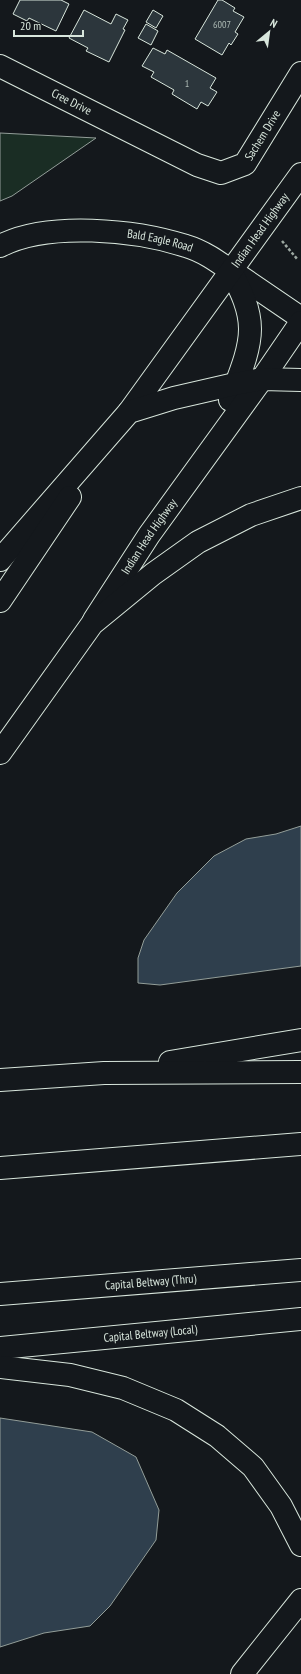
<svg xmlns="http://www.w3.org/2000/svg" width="301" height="1674" font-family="'PT Sans Narrow',sans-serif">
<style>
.green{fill:#1a2d24;stroke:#939e99}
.water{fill:#2f3f4d;stroke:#939e99}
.building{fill:#2c363c;stroke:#d8e6dc}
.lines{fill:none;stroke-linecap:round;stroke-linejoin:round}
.minor-casing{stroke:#d8e6dc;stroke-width:24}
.major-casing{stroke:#d8e6dc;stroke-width:24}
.highway-casing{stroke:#d8e6dc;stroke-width:24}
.path{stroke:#9da8a2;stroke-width:2.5;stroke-dasharray:3 2;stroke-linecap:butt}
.minor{stroke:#14181c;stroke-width:22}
.major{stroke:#14181c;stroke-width:22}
.highway{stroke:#14181c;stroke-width:22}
.labels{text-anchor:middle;stroke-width:3;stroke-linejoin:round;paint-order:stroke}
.number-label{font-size:10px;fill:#adbab4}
.street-label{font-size:12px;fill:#d8e6dc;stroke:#14181c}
</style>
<rect width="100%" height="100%" fill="#14181c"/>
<polygon class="green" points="0,133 96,138 12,196 0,201"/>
<g class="water">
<polygon points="301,826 301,966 160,985 138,983 138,958 144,940 177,893 214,856 246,839 276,834"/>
<polygon points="0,1418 92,1432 136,1457 159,1510 156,1540 110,1606 90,1626 44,1633 0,1647"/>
</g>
<g class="building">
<polygon points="20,0 61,0 69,4 56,31 29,18 27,21 13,14"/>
<polygon points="218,0 222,0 235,8 233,11 244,17 235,32 238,34 231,45 229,43 222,55 195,39"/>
<polygon points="84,10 111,24 116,14 128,20 123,29 125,30 109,62 86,51 88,48 69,38"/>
<polygon points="153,10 163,16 156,28 146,22"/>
<polygon points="146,24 158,31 151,45 138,38"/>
<polygon points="153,48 165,54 167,50 216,78 210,88 217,92 208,106 201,102 197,109 172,94 174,90 151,77 154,72 142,66"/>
</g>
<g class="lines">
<g class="minor-casing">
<g id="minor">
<path id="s1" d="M0 66 197 165 221 173 245 164 301 73"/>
<path id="s2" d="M0 246C48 221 136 230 186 246 203 251 217 261 231 271"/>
</g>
</g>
<g class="major-casing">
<g id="major">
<polyline points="232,271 301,318"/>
<path d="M230 400C238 378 250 352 250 329 250 308 240 289 231 271"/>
<path id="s3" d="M129 412 301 174"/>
<path id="s4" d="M94 620 149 535 262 379 301 322"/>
</g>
</g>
<g class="highway-casing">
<g id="highway">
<polyline points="0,560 129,412 174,398 235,384 262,379 301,380"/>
<polyline points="0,601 70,497"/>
<polyline points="0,753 92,624 153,574 198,542 251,515 301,498"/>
<polyline points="170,1062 301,1040"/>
<polyline points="0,1080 104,1073 301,1072"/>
<polyline points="0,1168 301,1144"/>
<path id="s5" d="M0 1294 301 1270"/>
<path id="s6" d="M0 1348 301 1319"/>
<polyline points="0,1367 70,1375 123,1388 176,1410 217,1436 253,1467 281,1506 301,1545"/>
<polyline points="242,1674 301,1600"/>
</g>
</g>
<polyline class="path" points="282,241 298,260"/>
<use href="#minor" class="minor"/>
<use href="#major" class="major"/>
<use href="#highway" class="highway"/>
</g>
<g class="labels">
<g class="number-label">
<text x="222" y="28">6007</text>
<text x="187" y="87">1</text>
</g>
<g class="street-label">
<text dy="4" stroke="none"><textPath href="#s1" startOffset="80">Cree Drive</textPath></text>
<text dy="4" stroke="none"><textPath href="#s1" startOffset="305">Sachem Drive</textPath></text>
<text dy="4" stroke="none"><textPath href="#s3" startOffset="224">Indian Head Highway</textPath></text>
<text dy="4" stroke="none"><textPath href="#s2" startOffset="163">Bald Eagle Road</textPath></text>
<text dy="4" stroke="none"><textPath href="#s4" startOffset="100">Indian Head Highway</textPath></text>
<text dy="4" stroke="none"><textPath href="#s5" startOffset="151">Capital Beltway (Thru)</textPath></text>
<text dy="4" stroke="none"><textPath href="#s6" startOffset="151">Capital Beltway (Local)</textPath></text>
</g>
</g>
<g transform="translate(269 32) rotate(29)" stroke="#14181c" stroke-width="3" paint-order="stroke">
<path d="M0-3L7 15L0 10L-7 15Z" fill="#d8e6dc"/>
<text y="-6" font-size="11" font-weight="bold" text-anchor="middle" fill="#d8e6dc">N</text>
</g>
<path d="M14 30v6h69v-6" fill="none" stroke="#d8e6dc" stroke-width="2"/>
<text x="20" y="30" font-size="12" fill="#d8e6dc" stroke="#14181c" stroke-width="3" paint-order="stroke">20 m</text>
</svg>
